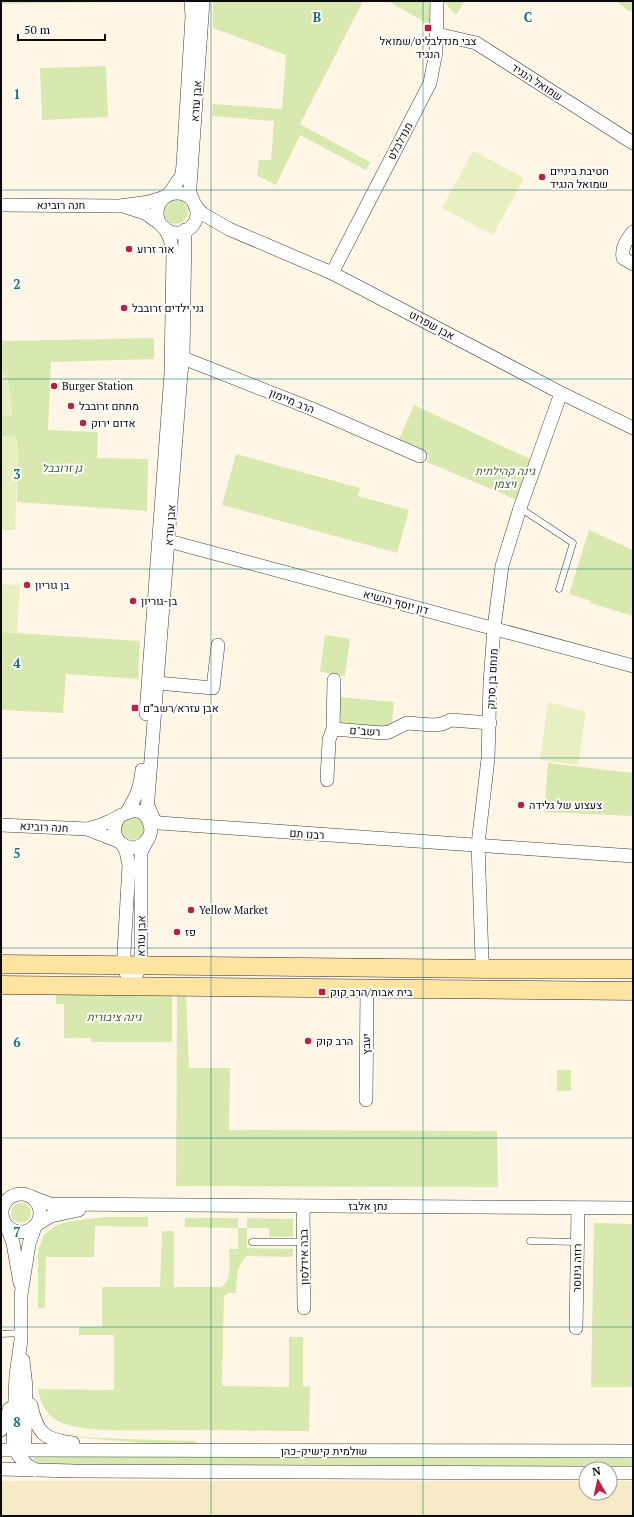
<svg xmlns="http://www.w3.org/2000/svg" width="634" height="1517" font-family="'PT Serif',Heebo,serif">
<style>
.farmland{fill:#f5e9c6}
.green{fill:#d8e9b0}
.pitch{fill:#e8f0c2}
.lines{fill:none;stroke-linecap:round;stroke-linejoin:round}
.service-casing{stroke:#3d3d3d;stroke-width:7}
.minor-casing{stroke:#3d3d3d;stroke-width:14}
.secondary-casing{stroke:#2c2c2c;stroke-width:19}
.service{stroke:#fff;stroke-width:6}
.minor{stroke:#fff;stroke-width:13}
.secondary{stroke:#ffe4a1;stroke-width:18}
.grid{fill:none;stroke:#0f766e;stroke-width:1;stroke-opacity:0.55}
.poi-dot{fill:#bc1f43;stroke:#fff;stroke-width:1.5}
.labels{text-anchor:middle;stroke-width:4;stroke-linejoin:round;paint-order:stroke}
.poi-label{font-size:11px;fill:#0a0a0a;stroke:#fff;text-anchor:start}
.street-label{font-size:11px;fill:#0a0a0a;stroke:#fff}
.park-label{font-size:11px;font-style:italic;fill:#35621a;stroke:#fff}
.grid-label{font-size:13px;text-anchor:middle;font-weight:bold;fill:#0f766e;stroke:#fff;stroke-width:4;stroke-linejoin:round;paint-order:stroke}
</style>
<rect width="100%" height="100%" fill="#fff6e6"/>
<polygon class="farmland" points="1,1481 586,1481 586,1493 610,1493 610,1481 633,1481 633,1516 1,1516"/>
<g class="green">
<polygon points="1,1 171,1 1,4"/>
<polygon points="213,1 363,1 300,124 370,162 366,170 300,135 276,185 257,176 259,160 271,160 274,121 212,116 213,104 282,109 286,55 213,28"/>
<polygon points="388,1 430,1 430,25"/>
<polygon points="443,1 465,1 456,15"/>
<polygon points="616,1 633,1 633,10 630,12"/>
<polygon points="106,66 108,117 42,120 40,68"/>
<circle cx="176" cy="212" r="12"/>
<polygon points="154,338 154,359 51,362 48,430 98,432 97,458 148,459 147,511 17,502 18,446 16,439 12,436 1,436 1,341"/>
<polygon points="414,405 532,460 517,500 427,462 429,456 398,442"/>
<polygon points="236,454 360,488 358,496 409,510 397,553 222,505"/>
<polygon points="589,530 633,550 633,616 593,604 590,603 591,601 569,594"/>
<polygon points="1,632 140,641 138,679 66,674 63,713 1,710"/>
<polygon points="325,635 350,639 345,676 320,672"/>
<polygon points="340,697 394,702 392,724 386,731 338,727"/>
<polygon points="548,763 633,773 633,816 544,812"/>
<path d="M137 816 145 824 144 835C127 847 114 834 124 820Z"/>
<polygon points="56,991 172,991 172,1042 91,1042 91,1038 64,1038 64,1004 56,1004"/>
<polygon points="177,994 186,994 189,1068 230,1068 229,1130 497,1131 498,1187 176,1186"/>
<rect x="557" y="1070" width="14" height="21"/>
<circle cx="21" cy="1213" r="10"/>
<polygon points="104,1217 148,1217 148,1227 95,1226 94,1257 46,1257 45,1308 38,1308 38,1250 44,1235 55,1226 66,1222"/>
<path d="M185 1218H238V1228H247V1218L293 1219V1237H269V1228H247V1248L293 1249V1257L247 1256C236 1265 237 1280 236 1293H228L224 1296 222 1386 289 1387V1337H303V1386L310 1387 309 1431C266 1431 222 1430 179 1430 150 1430 82 1434 58 1421 46 1415 40 1402 38 1389L114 1390V1335H79V1327H102V1287H160L162 1231H174V1287H221C233 1280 229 1261 229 1249H238V1228L185 1227Z"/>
<polygon points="594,1223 633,1224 633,1387 591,1387"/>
<polygon points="63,1436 125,1439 196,1441 196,1446 154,1444"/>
<polygon points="37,1456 633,1458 633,1467 37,1465 32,1460"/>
</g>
<g class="pitch">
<polygon points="473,151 524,178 493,235 442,208"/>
<path d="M1 370C12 383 11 400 12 416L1 415Z"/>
<polygon points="1,436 12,436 16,439 18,446 15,530 1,530"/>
<polygon points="1,584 20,585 17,633 1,632"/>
<polygon points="548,702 586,712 578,765 540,760"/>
</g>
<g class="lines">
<g class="service-casing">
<g id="service">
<polyline points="520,508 573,543 559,589"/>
<polyline points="530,1241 578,1242"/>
<polyline points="252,1242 303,1242"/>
<polyline points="1,1334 21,1333"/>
</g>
</g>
<g class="minor-casing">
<g id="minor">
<polyline points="437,34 476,43 633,143"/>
<circle cx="177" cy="213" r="20"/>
<polyline points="169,194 182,175 183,165 192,17 191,1"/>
<polyline points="193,201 190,193 190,186 203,1"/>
<polyline points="1,205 120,206 149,202 165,197"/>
<polyline points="195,206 203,214 229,229 332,273 561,393 633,428"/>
<polyline points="126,207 145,213 159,223"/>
<path d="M633 232C627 240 621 247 623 258L633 264"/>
<polyline points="332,273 430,83 436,52 437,1"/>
<polyline points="178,351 183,358 310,408 420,456"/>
<polyline points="161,539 633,666"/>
<polyline points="157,683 213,688 218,645"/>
<polyline points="146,714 171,373 173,253 170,239 165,228"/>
<polyline points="333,729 383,733 389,732 407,723 433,725 442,724 451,720 490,723"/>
<polyline points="327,780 329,740 333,729 334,680"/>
<polyline points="149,808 154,820 159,823 633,856"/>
<path d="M127 812C137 795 140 789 142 770"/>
<polyline points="149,820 147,811 181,373 183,358 185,230"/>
<polyline points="1,825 87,829 118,841"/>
<path d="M87 829C95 827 102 825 110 821 123 815 141 801 149 822 152 828 151 835 147 840 132 860 101 837 121 815"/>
<polyline points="122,844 126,851 129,865 124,952 124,965 126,973"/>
<polyline points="491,969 485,967 482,960 478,844 488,759 490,683 494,628 502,566 520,508 561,393"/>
<polyline points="131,986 141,965 141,852 148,839"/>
<polyline points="366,1100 367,988"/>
<circle cx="21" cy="1213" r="19"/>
<polyline points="32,1197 50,1204 633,1208"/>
<polyline points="303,1206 304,1308"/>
<polyline points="36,1225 51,1216 79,1210"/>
<polyline points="7,1227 13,1243 20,1283"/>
<polyline points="576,1328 578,1208"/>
<path d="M31 1405C37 1434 45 1440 73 1443"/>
<polyline points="1,1430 7,1421 9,1409"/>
<polyline points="1,1450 633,1451"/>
<polyline points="19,1456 24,1450 25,1437 26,1387 23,1360"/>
<polyline points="1,1469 74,1471 586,1473"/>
<polyline points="35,1470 28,1466 19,1456 13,1444 16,1375 21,1340 21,1295 29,1244 35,1227"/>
<polyline points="610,1473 633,1473"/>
</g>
</g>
<g class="secondary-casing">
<g id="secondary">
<polyline points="1,964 491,969 633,969"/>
<polyline points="1,985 633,991"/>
</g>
</g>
<use href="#service" class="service"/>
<use href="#minor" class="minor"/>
<use href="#secondary" class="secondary"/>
</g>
<path class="grid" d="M211 1V1516M423 1V1516M1 190H633M1 379H633M1 569H633M1 758H633M1 948H633M1 1138H633M1 1327H633"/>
<g class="poi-dot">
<rect x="424" y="24" width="8" height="8" rx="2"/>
<circle cx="542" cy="177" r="4"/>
<circle cx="129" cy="249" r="4"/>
<circle cx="124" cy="308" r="4"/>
<circle cx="54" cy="386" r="4"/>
<circle cx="71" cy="406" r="4"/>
<circle cx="83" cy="423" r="4"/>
<circle cx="27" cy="585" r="4"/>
<circle cx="133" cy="601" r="4"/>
<rect x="131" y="704" width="8" height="8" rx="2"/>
<circle cx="521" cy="805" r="4"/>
<circle cx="191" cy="910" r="4"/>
<circle cx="177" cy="932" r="4"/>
<rect x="318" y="988" width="8" height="8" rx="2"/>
<circle cx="308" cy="1041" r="4"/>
</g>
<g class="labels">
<g class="poi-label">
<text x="428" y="45" text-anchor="middle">צבי מנדלבליט/שמואל<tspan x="428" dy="13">הנגיד</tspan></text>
<text x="550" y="175">חטיבת ביניים<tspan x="550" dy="13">שמואל הנגיד</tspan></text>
<text x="137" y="253">אור זרוע</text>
<text x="132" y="312">גני ילדים זרובבל</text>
<text x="62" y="390">Burger Station</text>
<text x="79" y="410">מתחם זרובבל</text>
<text x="91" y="427">אדום ירוק</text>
<text x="35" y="589">בן גוריון</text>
<text x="141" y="605">בן-גוריון</text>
<text x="143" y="712">אבן עזרא/רשב״ם</text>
<text x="529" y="809">צעצוע של גלידה</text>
<text x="199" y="914">Yellow Market</text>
<text x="185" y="936">פז</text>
<text x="330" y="996">בית אבות/הרב קוק</text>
<text x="316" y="1045">הרב קוק</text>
</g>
<g class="street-label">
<text transform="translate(537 82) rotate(33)" y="4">שמואל הנגיד</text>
<text transform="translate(196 101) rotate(-86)" y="4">אבן עזרא</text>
<text transform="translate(400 141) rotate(-62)" y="4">מנדלבלט</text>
<text x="61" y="209">חנה רובינא</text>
<text transform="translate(432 325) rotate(28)" y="4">אבן שפרוט</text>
<text transform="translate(292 401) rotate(22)" y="4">הרב מיימון</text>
<text transform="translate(170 525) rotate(-86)" y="4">אבן עזרא</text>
<text transform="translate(396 602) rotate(15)" y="4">דון יוסף הנשיא</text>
<text transform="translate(492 679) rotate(-87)" y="4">מנחם בן סרוק</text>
<text transform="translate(365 731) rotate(4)" y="4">רשב"ם</text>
<text transform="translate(44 827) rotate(3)" y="4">חנה רובינא</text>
<text transform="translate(307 834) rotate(4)" y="4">רבנו תם</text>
<text transform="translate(141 936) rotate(-89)" y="4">אבן עזרא</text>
<text transform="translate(366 1044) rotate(-90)" y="4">יעבץ</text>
<text x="368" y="1210">נתן אלבז</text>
<text transform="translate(304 1257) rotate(-91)" y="4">בבה אידלסון</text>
<text transform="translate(577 1268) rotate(-89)" y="4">רוזה גינוסר</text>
<text x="324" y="1455">שולמית קישיק-כהן</text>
</g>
<g class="park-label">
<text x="62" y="472">גן זרובבל</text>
<text x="505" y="475">גינה קהילתית<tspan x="505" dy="13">ויצמן</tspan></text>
<text x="114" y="1021">גינה ציבורית</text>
</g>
</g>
<g class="grid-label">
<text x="317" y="22">B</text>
<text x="528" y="22">C</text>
<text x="17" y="99">1</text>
<text x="17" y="289">2</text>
<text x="17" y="479">3</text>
<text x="17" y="668">4</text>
<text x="17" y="858">5</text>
<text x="17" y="1047">6</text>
<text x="17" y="1237">7</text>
<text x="17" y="1427">8</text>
</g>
<rect width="634" height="1517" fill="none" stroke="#0a0a0a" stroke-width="4"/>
<g transform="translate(598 1481) rotate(351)"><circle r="19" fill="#ffffff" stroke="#9d9d9d"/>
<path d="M0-3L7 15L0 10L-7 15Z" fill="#bc1f43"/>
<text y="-6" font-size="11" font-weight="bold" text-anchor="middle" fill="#0a0a0a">N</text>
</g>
<path d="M18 34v6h87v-6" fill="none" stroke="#0a0a0a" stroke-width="2"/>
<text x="24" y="34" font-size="12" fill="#0a0a0a" stroke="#ffffff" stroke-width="3" paint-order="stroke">50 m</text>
</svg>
